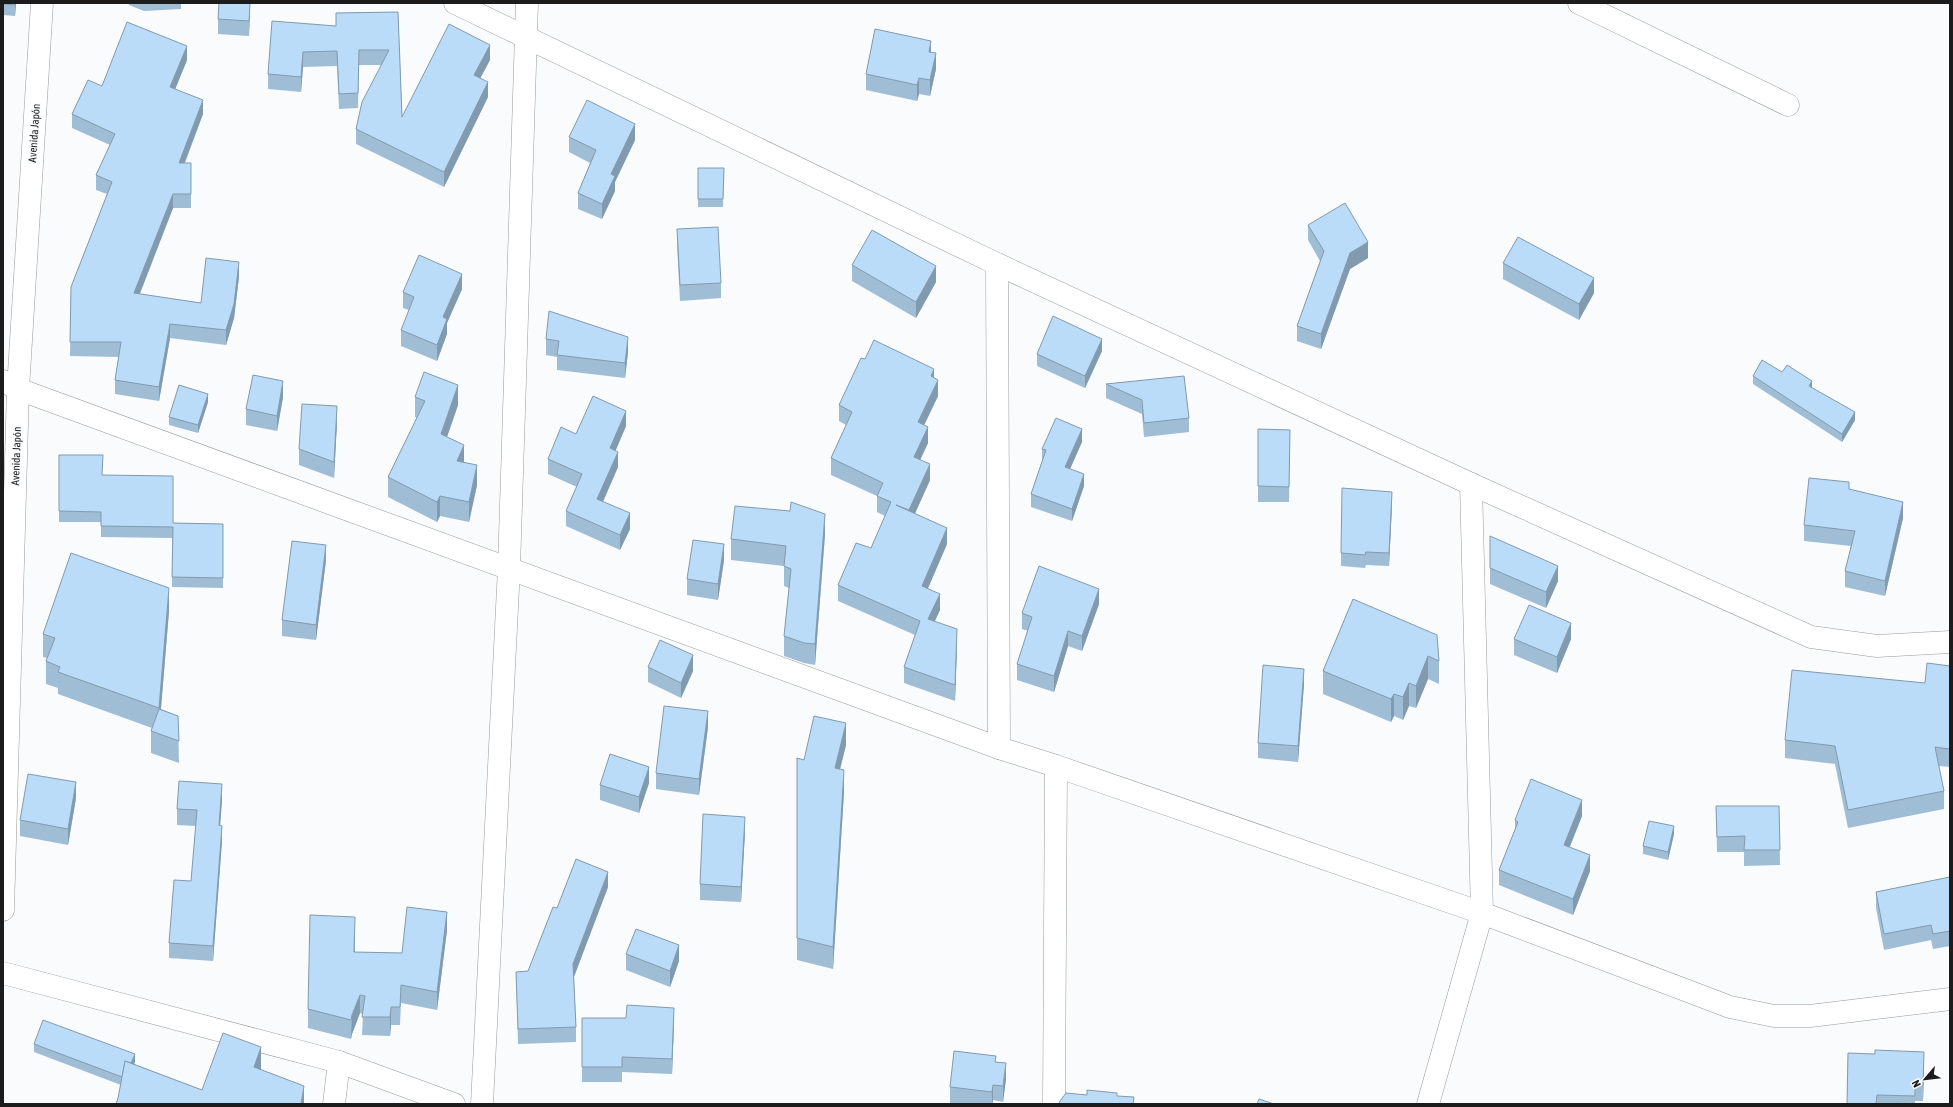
<svg xmlns="http://www.w3.org/2000/svg" width="1953" height="1107" font-family="'Asap Condensed',sans-serif">
<style>
.lines{fill:none;stroke-linecap:round;stroke-linejoin:round}
.minor-casing{stroke:#999a9b;stroke-width:23}
.minor{stroke:#fff;stroke-width:22}
.wall{fill:#a0bdd6}
.shaded-wall{fill:#829aae}
.building{fill:#badcf9;stroke:#829aae}
.labels{text-anchor:middle;stroke-width:3.5;stroke-linejoin:round;paint-order:stroke}
.street-label{font-size:11px;fill:#1c1c1d;stroke:#fafbfc}
</style>
<rect width="100%" height="100%" fill="#fafbfc"/>
<g class="lines">
<g class="minor-casing">
<g id="minor">
<polyline points="455,3 997,264 1471,484 1811,637 1877,646 1950,642"/>
<polyline points="1579,3 1788,105"/>
<polyline points="997,264 999,748"/>
<polyline points="3,381 18,389 999,748 1056,766 1482,913 1730,1007 1774,1016 1810,1016 1950,999"/>
<polyline points="3,910 18,389 42,3"/>
<polyline points="3,973 339,1062 454,1104"/>
<polyline points="334,1104 339,1062"/>
<polyline points="482,1104 509,568 527,3"/>
<polyline points="1054,1104 1056,766"/>
<polyline points="1428,1104 1482,913 1471,484"/>
</g>
</g>
<use href="#minor" class="minor"/>
</g>
<g class="wall">
<polygon points="3,3 16,3 15,16 3,15"/>
<polygon points="129,3 181,3 181,9 144,11 129,5"/>
<polygon points="250,3 249,36 218,34 218,19"/>
<polygon points="398,12 402,117 490,60 480,78 488,97 444,187 356,144 356,129 381,65 359,65 358,108 339,109 337,66 303,67 301,92 268,89 268,74 336,26 336,13"/>
<polygon points="931,52 936,69 930,96 919,94 917,101 866,90 866,74"/>
<polygon points="187,60 175,89 203,114 185,163 191,163 191,208 173,208 140,294 201,303 239,277 234,318 226,345 170,338 159,401 115,394 115,380 119,357 70,356 71,287 107,194 96,190 96,175 110,145 72,128 72,114 102,86"/>
<polygon points="569,137 635,140 615,182 615,191 602,219 578,209 578,193 590,163 569,152"/>
<polygon points="698,168 724,168 723,207 698,207"/>
<polygon points="1308,225 1368,258 1350,269 1321,349 1297,341 1297,326 1320,261 1308,240"/>
<polygon points="677,229 721,283 721,298 680,301 677,245"/>
<polygon points="1503,263 1594,293 1579,320 1503,279"/>
<polygon points="852,265 936,282 916,318 852,281"/>
<polygon points="462,289 447,323 447,334 437,361 401,346 401,330 409,310 403,308 403,292"/>
<polygon points="546,339 628,352 625,378 557,370 557,357 546,355"/>
<polygon points="1102,351 1085,388 1037,366 1037,354"/>
<polygon points="1753,376 1812,388 1855,420 1842,442 1753,384"/>
<polygon points="934,378 938,396 924,425 928,443 920,460 930,480 915,513 947,544 928,588 940,610 935,621 957,645 955,701 904,683 904,667 915,635 838,601 838,585 871,548 885,516 877,512 877,496 831,475 831,458 846,425 839,421 839,405"/>
<polygon points="1106,384 1189,418 1189,432 1144,437 1142,414 1106,398"/>
<polygon points="283,397 277,431 246,425 246,409"/>
<polygon points="415,397 458,405 447,437 464,463 477,485 469,522 440,516 437,522 388,497 388,477 417,418 415,417"/>
<polygon points="208,402 198,433 169,425 169,417"/>
<polygon points="337,422 334,478 299,465 299,449"/>
<polygon points="626,426 615,451 618,467 603,502 630,529 620,550 566,526 566,511 577,487 548,474 548,459 576,434"/>
<polygon points="1258,429 1290,430 1289,502 1258,502"/>
<polygon points="1082,442 1070,469 1084,486 1072,521 1031,507 1031,494 1042,461 1042,449"/>
<polygon points="59,455 102,475 173,523 223,524 223,588 172,587 172,538 101,537 101,522 59,522"/>
<polygon points="1849,489 1903,518 1885,596 1845,587 1845,571 1851,546 1804,541 1804,525"/>
<polygon points="1392,505 1389,566 1366,565 1365,568 1341,566 1341,553"/>
<polygon points="825,534 815,665 804,663 784,656 784,636 789,588 784,586 784,566 731,560 731,539"/>
<polygon points="1490,536 1558,581 1546,608 1490,584"/>
<polygon points="326,560 316,640 282,636 282,620"/>
<polygon points="724,560 718,600 687,595 687,579"/>
<polygon points="1353,599 1439,661 1439,684 1428,679 1416,708 1409,706 1403,720 1394,716 1391,722 1323,694 1323,671"/>
<polygon points="1099,604 1082,651 1068,646 1054,692 1017,680 1017,664 1028,631 1022,629 1022,613"/>
<polygon points="169,611 161,709 178,716 179,763 151,753 151,731 152,728 58,694 58,688 46,684 46,661 47,658 43,657 43,634"/>
<polygon points="1514,639 1571,639 1557,673 1514,655"/>
<polygon points="1950,666 1950,767 1939,766 1944,791 1944,809 1848,828 1835,764 1785,758 1785,740 1925,683"/>
<polygon points="648,667 693,671 681,698 648,682"/>
<polygon points="1304,684 1298,762 1258,758 1258,743"/>
<polygon points="708,727 699,795 656,789 656,773"/>
<polygon points="846,745 840,769 844,792 833,969 797,960 797,758 804,760"/>
<polygon points="649,783 639,813 600,800 600,785"/>
<polygon points="76,798 68,845 20,836 20,820"/>
<polygon points="222,800 220,826 222,841 213,961 169,958 169,943 191,881 196,826 177,825 177,809"/>
<polygon points="1716,806 1779,806 1780,865 1744,866 1744,852 1717,852"/>
<polygon points="1582,816 1570,847 1590,871 1573,915 1499,885 1499,870 1515,830 1515,820"/>
<polygon points="745,832 741,902 700,900 700,884"/>
<polygon points="1674,834 1668,860 1643,854 1643,846"/>
<polygon points="1950,877 1950,946 1933,949 1931,940 1884,950 1876,908 1876,892"/>
<polygon points="608,887 574,977 576,1027 576,1042 518,1044 516,972 528,971 557,908"/>
<polygon points="447,930 437,1010 401,1003 400,1025 391,1025 390,1036 362,1035 363,1014 360,1013 352,1034 351,1039 308,1028 308,1009 355,935 355,952 402,953"/>
<polygon points="626,954 679,961 670,987 626,970"/>
<polygon points="582,1018 626,1018 674,1023 672,1074 622,1072 622,1082 582,1082"/>
<polygon points="34,1044 135,1062 134,1064 202,1090 261,1070 304,1104 118,1098 121,1085 34,1052"/>
<polygon points="1848,1053 1924,1068 1923,1101 1915,1101 1915,1104 1847,1104"/>
<polygon points="996,1062 1006,1079 1003,1102 993,1100 993,1104 964,1104 950,1103 950,1087"/>
</g>
<g class="shaded-wall">
<polygon points="15,3 16,3 15,16"/>
<polygon points="250,3 250,9 249,36 249,21"/>
<polygon points="931,41 931,57 929,52"/>
<polygon points="490,45 490,60 474,90 474,75"/>
<polygon points="187,46 187,60 170,102 170,87"/>
<polygon points="303,52 303,67 301,92 301,77"/>
<polygon points="936,53 936,69 930,96 930,80"/>
<polygon points="919,78 919,94 917,101 917,85"/>
<polygon points="488,82 488,97 444,187 444,172"/>
<polygon points="203,100 203,114 179,177 179,163"/>
<polygon points="635,124 635,140 615,182 615,191 602,219 602,204 611,174"/>
<polygon points="173,194 173,208 134,308 134,293"/>
<polygon points="1368,242 1368,258 1350,269 1321,349 1321,334 1350,253"/>
<polygon points="239,262 239,277 234,318 226,345 226,330"/>
<polygon points="936,266 936,282 916,318 916,302"/>
<polygon points="462,274 462,289 447,323 447,334 437,361 437,345 443,317"/>
<polygon points="1594,278 1594,293 1579,320 1579,304"/>
<polygon points="170,324 170,338 159,401 159,387"/>
<polygon points="628,337 628,352 625,378 625,363"/>
<polygon points="1102,339 1102,351 1085,388 1085,376"/>
<polygon points="934,369 934,385 931,376"/>
<polygon points="938,380 938,396 918,438 918,422"/>
<polygon points="283,381 283,397 277,431 277,416"/>
<polygon points="1812,381 1812,389 1809,386"/>
<polygon points="458,385 458,405 441,454 441,434"/>
<polygon points="208,394 208,402 198,433 198,425"/>
<polygon points="337,406 337,422 334,478 334,462"/>
<polygon points="626,411 626,426 610,464 610,448"/>
<polygon points="1855,412 1855,420 1842,442 1842,434"/>
<polygon points="928,427 928,443 914,473 914,457"/>
<polygon points="1082,429 1082,442 1065,480 1065,467"/>
<polygon points="464,445 464,465 457,461"/>
<polygon points="618,452 618,467 597,515 597,499"/>
<polygon points="930,464 930,480 909,527 909,510"/>
<polygon points="477,465 477,485 469,522 469,502"/>
<polygon points="1084,474 1084,486 1072,521 1072,509"/>
<polygon points="1392,492 1392,505 1389,566 1389,553"/>
<polygon points="440,496 440,516 437,522 437,502"/>
<polygon points="1903,502 1903,518 1885,596 1885,581"/>
<polygon points="630,513 630,529 620,550 620,535"/>
<polygon points="825,514 825,534 815,665 815,644"/>
<polygon points="947,528 947,544 922,602 922,586"/>
<polygon points="724,544 724,560 718,600 718,584"/>
<polygon points="326,545 326,560 316,640 316,625"/>
<polygon points="1558,566 1558,581 1546,608 1546,592"/>
<polygon points="169,588 169,611 159,731 159,708"/>
<polygon points="1099,589 1099,604 1082,651 1082,636"/>
<polygon points="940,594 940,610 928,635 928,619"/>
<polygon points="1571,623 1571,639 1557,673 1557,657"/>
<polygon points="957,629 957,645 955,701 955,685"/>
<polygon points="1068,631 1068,646 1054,692 1054,676"/>
<polygon points="693,655 693,671 681,698 681,683"/>
<polygon points="1428,656 1428,679 1416,708 1416,686"/>
<polygon points="1304,669 1304,684 1298,762 1298,746"/>
<polygon points="1409,683 1409,706 1403,720 1403,697"/>
<polygon points="1394,694 1394,716 1391,722 1391,699"/>
<polygon points="708,711 708,727 699,795 699,779"/>
<polygon points="846,723 846,745 835,789 835,768"/>
<polygon points="649,767 649,783 639,813 639,797"/>
<polygon points="844,770 844,792 833,969 833,947"/>
<polygon points="76,782 76,798 68,845 68,829"/>
<polygon points="222,784 222,800 219,841 219,825"/>
<polygon points="1582,800 1582,816 1564,860 1564,845"/>
<polygon points="745,817 745,832 741,902 741,887"/>
<polygon points="222,826 222,841 213,961 213,946"/>
<polygon points="1674,826 1674,834 1668,860 1668,852"/>
<polygon points="1590,855 1590,871 1573,915 1573,899"/>
<polygon points="608,872 608,887 573,979 573,964"/>
<polygon points="447,912 447,930 437,1010 437,992"/>
<polygon points="355,917 355,935 354,971 354,952"/>
<polygon points="679,945 679,961 670,987 670,971"/>
<polygon points="360,995 360,1013 352,1034 351,1039 352,1015"/>
<polygon points="391,1007 391,1025 390,1036 390,1017"/>
<polygon points="674,1008 674,1023 672,1074 672,1059"/>
<polygon points="261,1047 261,1073 254,1067"/>
<polygon points="1924,1052 1924,1068 1923,1101 1923,1085"/>
<polygon points="135,1054 135,1062 125,1086 125,1078"/>
<polygon points="1006,1063 1006,1079 1003,1102 1003,1086"/>
<polygon points="993,1085 993,1100 992,1104 992,1092"/>
<polygon points="304,1086 304,1104 301,1104"/>
</g>
<g class="building">
<polygon points="3,3 15,3 15,5 3,4"/>
<polygon points="219,3 250,3 249,21 218,19"/>
<polygon points="398,12 402,117 449,24 490,45 474,75 488,82 444,172 356,129 362,102 389,50 359,50 358,93 339,94 337,51 303,52 301,77 268,74 272,21 336,26 336,13"/>
<polygon points="127,22 187,46 170,87 203,100 179,163 191,163 191,194 173,194 134,293 201,303 206,258 239,262 234,304 226,330 170,324 159,387 115,380 121,342 70,342 71,287 112,182 96,175 115,134 72,114 88,80 102,86"/>
<polygon points="875,29 931,41 929,52 936,53 930,80 919,78 917,85 866,74"/>
<polygon points="587,100 635,124 611,174 615,176 602,204 578,193 596,150 569,137"/>
<polygon points="698,168 724,168 723,199 698,199"/>
<polygon points="1345,203 1368,242 1350,253 1321,334 1297,326 1324,251 1308,225"/>
<polygon points="718,227 721,283 680,285 677,229"/>
<polygon points="872,230 936,266 916,302 852,265"/>
<polygon points="1518,237 1594,278 1579,304 1503,263"/>
<polygon points="419,255 462,274 443,317 447,319 437,345 401,330 414,297 403,292"/>
<polygon points="549,311 628,337 625,363 557,355 559,341 546,339"/>
<polygon points="1053,316 1102,339 1085,376 1037,354"/>
<polygon points="874,340 934,369 931,376 938,380 918,422 928,427 914,457 930,464 909,510 896,505 947,528 922,586 940,594 928,619 957,629 955,685 904,667 920,621 838,585 856,543 871,548 891,502 877,496 883,483 831,458 852,412 839,405 861,358 865,359"/>
<polygon points="1762,360 1782,372 1787,365 1812,381 1809,386 1855,412 1842,434 1753,376"/>
<polygon points="424,372 458,385 441,434 464,445 457,461 477,465 469,502 440,496 437,502 388,477 425,401 415,397"/>
<polygon points="253,375 283,381 277,416 246,409"/>
<polygon points="1184,376 1189,418 1144,423 1142,400 1106,384"/>
<polygon points="179,385 208,394 198,425 169,417"/>
<polygon points="593,396 626,411 610,448 618,452 597,499 630,513 620,535 566,511 582,474 548,459 561,427 576,434"/>
<polygon points="302,404 337,406 334,462 299,449"/>
<polygon points="1056,418 1082,429 1065,467 1084,474 1072,509 1031,494 1046,450 1042,449"/>
<polygon points="1258,429 1290,430 1289,487 1258,486"/>
<polygon points="59,455 103,455 102,475 173,476 173,523 223,524 223,578 172,577 173,527 101,526 101,512 59,511"/>
<polygon points="1809,478 1849,482 1849,489 1903,502 1885,581 1845,571 1855,531 1804,525"/>
<polygon points="1342,488 1392,492 1389,553 1366,552 1365,555 1341,553"/>
<polygon points="791,502 825,514 815,644 804,643 784,636 791,569 784,566 786,546 731,539 735,506 790,511"/>
<polygon points="1490,536 1558,566 1546,592 1490,568"/>
<polygon points="693,540 724,544 718,584 687,579"/>
<polygon points="292,541 326,545 316,625 282,620"/>
<polygon points="71,553 169,588 159,708 58,672 60,667 46,661 55,638 43,634"/>
<polygon points="1039,566 1099,589 1082,636 1068,631 1054,676 1017,664 1032,617 1022,613"/>
<polygon points="1353,599 1437,635 1439,661 1428,656 1416,686 1409,683 1403,697 1394,694 1391,699 1323,671"/>
<polygon points="1529,605 1571,623 1557,657 1514,639"/>
<polygon points="660,640 693,655 681,683 648,667"/>
<polygon points="1927,663 1950,666 1950,749 1935,747 1944,791 1848,810 1835,746 1785,740 1792,670 1925,683"/>
<polygon points="1263,665 1304,669 1298,746 1258,743"/>
<polygon points="664,706 708,711 699,779 656,773"/>
<polygon points="159,709 178,716 179,741 151,731"/>
<polygon points="814,716 846,723 835,768 844,770 833,947 797,938 797,758 804,760"/>
<polygon points="610,754 649,767 639,797 600,785"/>
<polygon points="28,774 76,782 68,829 20,820"/>
<polygon points="1531,779 1582,800 1564,845 1590,855 1573,899 1499,870 1518,822 1515,820"/>
<polygon points="179,781 222,784 219,825 222,826 213,946 169,943 174,880 191,881 197,810 177,809"/>
<polygon points="1716,806 1779,806 1780,850 1744,850 1745,836 1717,837"/>
<polygon points="703,814 745,817 741,887 700,884"/>
<polygon points="1649,821 1674,826 1668,852 1643,846"/>
<polygon points="576,859 608,872 573,964 576,1027 518,1029 516,972 528,971 553,907 557,908"/>
<polygon points="1950,877 1950,931 1933,934 1931,925 1884,934 1876,892"/>
<polygon points="407,907 447,912 437,992 401,985 400,1007 391,1007 390,1017 362,1017 365,996 360,995 352,1015 351,1020 308,1009 310,915 355,917 354,952 402,953"/>
<polygon points="636,929 679,945 670,971 626,954"/>
<polygon points="627,1005 674,1008 672,1059 622,1057 622,1067 582,1067 582,1018 626,1018"/>
<polygon points="43,1020 135,1054 131,1063 125,1061 122,1077 34,1044"/>
<polygon points="223,1033 261,1047 254,1067 304,1086 301,1104 116,1104 118,1098 125,1061 202,1090"/>
<polygon points="1875,1050 1924,1052 1923,1085 1915,1085 1915,1096 1877,1095 1876,1104 1847,1104 1848,1053 1875,1054"/>
<polygon points="954,1051 996,1056 995,1062 1006,1063 1003,1086 993,1085 992,1092 950,1087"/>
<polygon points="1087,1090 1117,1093 1117,1096 1134,1097 1133,1104 1059,1104 1060,1101 1066,1093 1087,1095"/>
<polygon points="1259,1099 1274,1104 1257,1104"/>
</g>
<g class="labels">
<g class="street-label">
<text transform="translate(34 133) rotate(-86)" y="4">Avenida Japón</text>
<text transform="translate(16 456) rotate(-88)" y="4">Avenida Japón</text>
</g>
</g>
<rect width="1953" height="1107" fill="none" stroke="#1c1c1d" stroke-width="8"/>
<g transform="translate(1925 1079) rotate(242)" stroke="#fafbfc" stroke-width="3" paint-order="stroke">
<path d="M0-3L7 15L0 10L-7 15Z" fill="#1c1c1d"/>
<text y="-6" font-size="11" font-weight="bold" text-anchor="middle" fill="#1c1c1d">N</text>
</g>
</svg>
